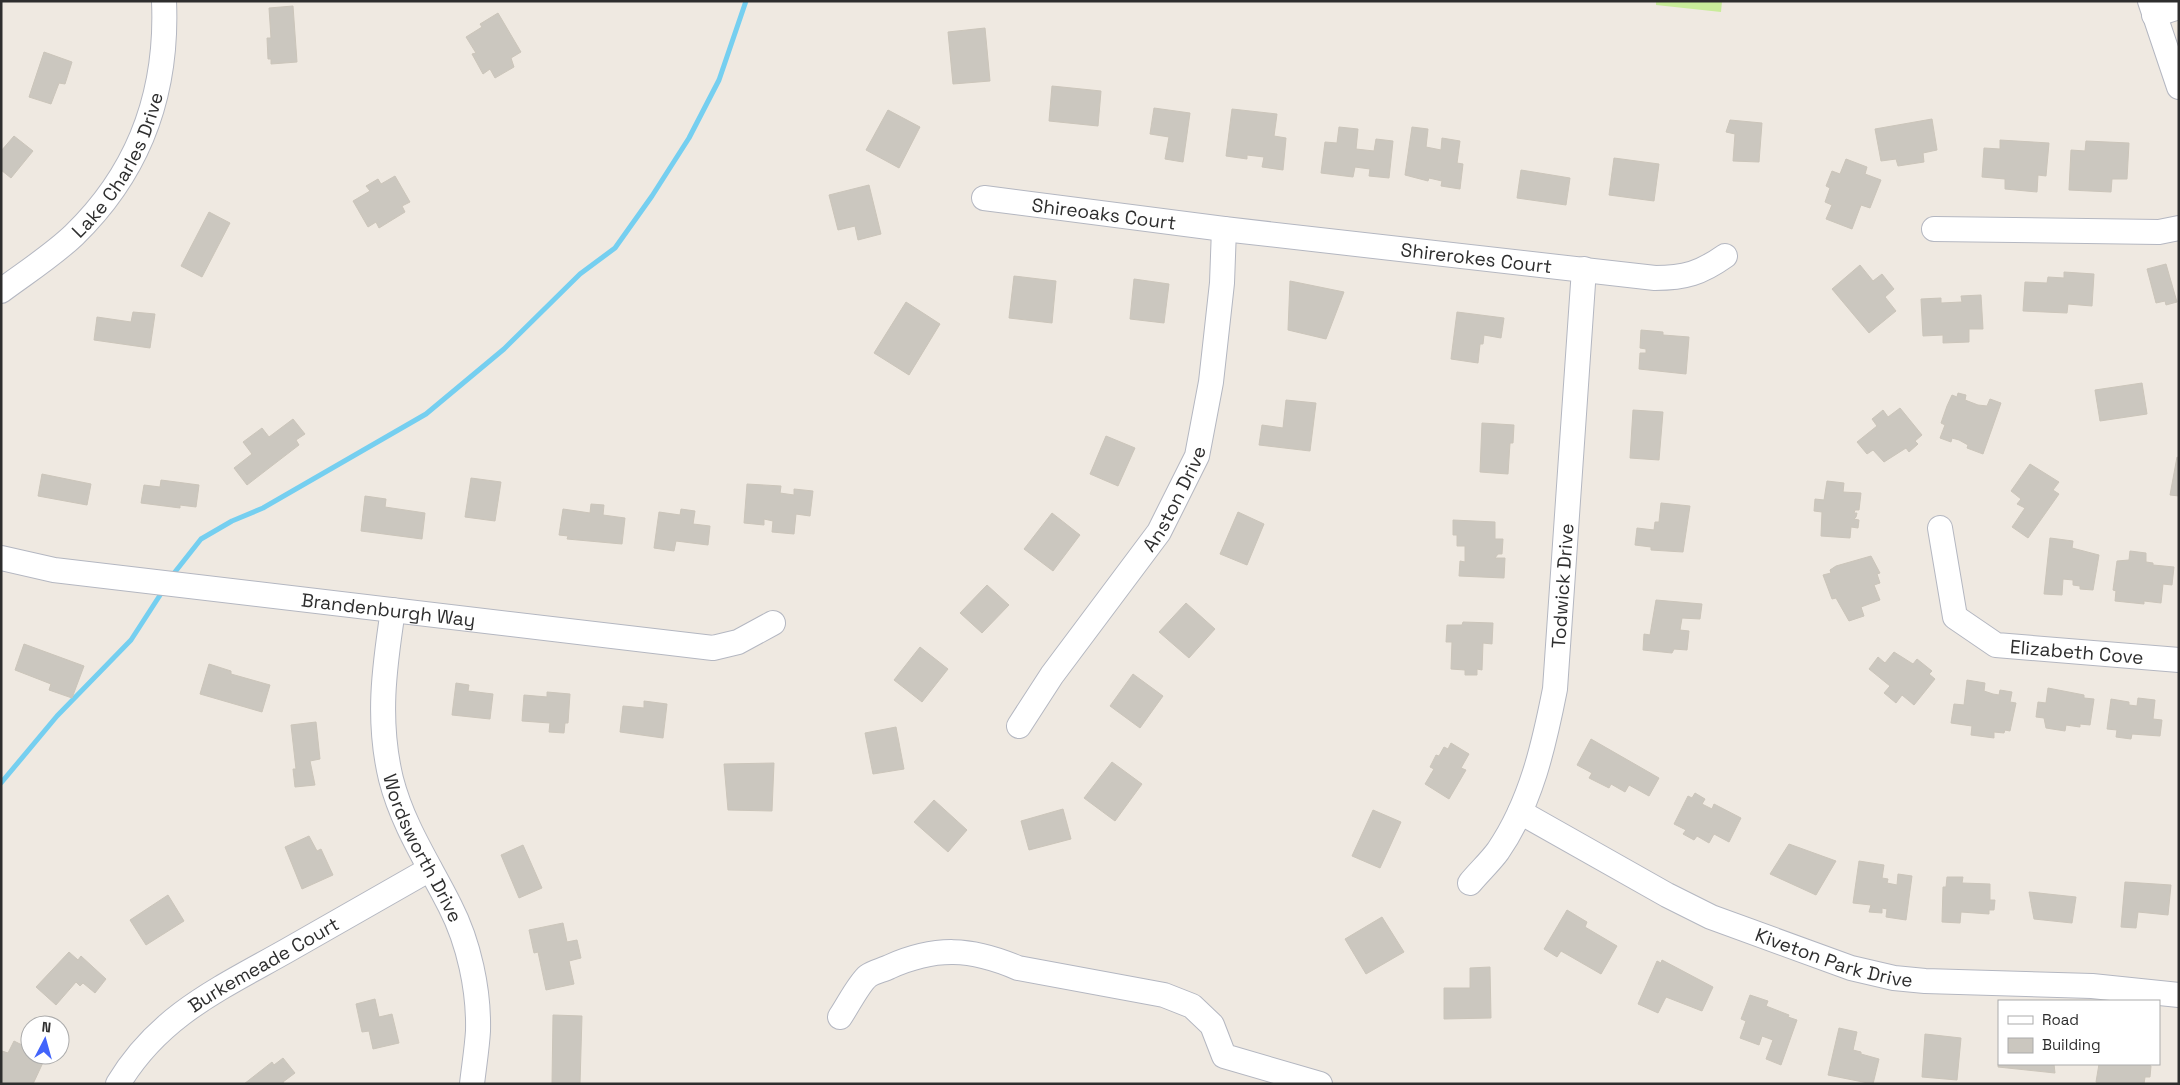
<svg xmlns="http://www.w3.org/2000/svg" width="2180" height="1085" font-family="'Space Grotesk',sans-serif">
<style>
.pitch{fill:#c9ec9a}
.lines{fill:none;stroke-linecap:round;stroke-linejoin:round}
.stream{stroke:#75cff0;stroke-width:5}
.building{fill:#cbc7bf;stroke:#cbc5ba}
.minor-casing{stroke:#b4b7c1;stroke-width:26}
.minor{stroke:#fff;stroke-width:24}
.labels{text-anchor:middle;stroke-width:4;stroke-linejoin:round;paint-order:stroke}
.street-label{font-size:19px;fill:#2e2e2e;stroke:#fff}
</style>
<rect width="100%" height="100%" fill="#efe9e1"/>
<polygon class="pitch" points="1656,1 1722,1 1721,12 1656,5"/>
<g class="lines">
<g class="stream">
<polyline points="171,577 201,539 232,521 263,508 426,414 504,349 580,274 615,248 652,196 689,138 719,80 746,1"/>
<polyline points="1,783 57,716 131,640 164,589"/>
</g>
</g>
<g class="building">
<polygon points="293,6 297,62 271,64 271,59 268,59 267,38 271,38 269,8"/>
<polygon points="498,13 521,52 511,58 514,67 495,78 490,69 483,74 472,54 476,53 466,37 482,27 480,24"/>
<polygon points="985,28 990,81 953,84 948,32"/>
<polygon points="44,52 72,62 65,84 59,83 51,104 29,97"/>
<polygon points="1052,86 1101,91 1098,126 1049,121"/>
<polygon points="1154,108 1190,113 1183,162 1165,159 1169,137 1150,134"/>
<polygon points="1232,109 1277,114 1274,136 1286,138 1283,170 1262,167 1264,157 1247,155 1247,159 1226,156"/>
<polygon points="888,110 920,127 899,168 866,150"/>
<polygon points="1932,119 1937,150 1923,153 1924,162 1898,166 1896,159 1881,161 1875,129"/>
<polygon points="1730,120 1762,123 1759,162 1733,161 1735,134 1726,132"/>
<polygon points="1339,127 1358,129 1356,149 1374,151 1376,139 1393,141 1389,178 1369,176 1370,169 1355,167 1353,177 1321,173 1325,142 1337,143"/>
<polygon points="1412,127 1428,129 1426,147 1441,150 1442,138 1460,141 1457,163 1463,164 1460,189 1441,186 1442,181 1429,178 1428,181 1405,175"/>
<polygon points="14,136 33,151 11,178 1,170 1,151"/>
<polygon points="2000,140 2049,143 2046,176 2038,175 2037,192 2005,189 2005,179 1982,177 1984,148 2000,149"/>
<polygon points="2086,141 2129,143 2127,179 2112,179 2111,192 2069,190 2071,150 2085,151"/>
<polygon points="1614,158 1659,164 1654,201 1609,195"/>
<polygon points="1846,159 1867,167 1865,174 1881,180 1870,208 1861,205 1852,229 1826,219 1832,205 1825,202 1830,188 1826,186 1832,171 1840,174"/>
<polygon points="1521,170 1570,178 1566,205 1517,198"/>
<polygon points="395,176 410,202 402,206 405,212 379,228 376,222 368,227 353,201 370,191 366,186 378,179 381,184"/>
<polygon points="869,185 881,234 858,240 855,226 838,230 829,195"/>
<polygon points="209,212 230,223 202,277 181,266"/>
<polygon points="2166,264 2177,302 2166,305 2165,301 2156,303 2147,269"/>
<polygon points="1860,265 1873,281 1882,274 1894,289 1885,297 1896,311 1869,333 1832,289"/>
<polygon points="2064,272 2094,274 2092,306 2068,304 2067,313 2023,311 2025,282 2047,283 2048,277 2064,278"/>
<polygon points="1014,276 1056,281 1052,323 1009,318"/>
<polygon points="1134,279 1169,284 1164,323 1130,319"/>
<polygon points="1290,281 1344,292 1326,339 1288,330"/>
<polygon points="1981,295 1983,329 1969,329 1969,342 1943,343 1943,335 1923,336 1921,299 1941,298 1941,303 1962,302 1961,296"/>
<polygon points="906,302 940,324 909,375 874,353"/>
<polygon points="133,312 155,314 150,348 94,340 97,317 131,322"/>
<polygon points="1457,312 1504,318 1501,338 1484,335 1483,344 1480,344 1478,363 1451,359"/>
<polygon points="1641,330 1663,332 1663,335 1689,337 1686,374 1639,369 1640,353 1646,353 1646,349 1640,348"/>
<polygon points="2142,383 2147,414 2100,421 2095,390"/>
<polygon points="1958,393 1966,395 1965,400 1978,405 1987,406 1990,399 2001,403 1983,454 1967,448 1968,445 1959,440 1952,438 1951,442 1940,438 1945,425 1941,423 1947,406 1952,395 1957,397"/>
<polygon points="1286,400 1316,403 1310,451 1259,445 1262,425 1283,428"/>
<polygon points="1900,408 1922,435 1915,441 1918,444 1909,452 1906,448 1884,462 1873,450 1867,454 1857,442 1877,426 1872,419 1883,410 1888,417"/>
<polygon points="1633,410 1663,412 1659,460 1630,458"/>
<polygon points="293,419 305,434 296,440 299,445 247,485 234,468 252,454 243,442 262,428 269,437"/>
<polygon points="1482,423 1514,425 1513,443 1510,443 1508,474 1480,472"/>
<polygon points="1106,436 1135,448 1118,486 1090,474"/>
<polygon points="2177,457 2179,458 2179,496 2170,495"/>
<polygon points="2030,464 2059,482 2053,490 2059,494 2028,538 2012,527 2025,508 2017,504 2021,499 2011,491"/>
<polygon points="42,474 91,484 87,505 38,496"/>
<polygon points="471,478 501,482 495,521 465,517"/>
<polygon points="161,480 199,485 196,507 180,505 180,508 141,503 144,485 160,487"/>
<polygon points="1827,481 1844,483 1843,492 1861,493 1859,510 1855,510 1854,513 1857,513 1856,517 1854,519 1859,520 1858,528 1851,527 1850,538 1821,536 1822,512 1814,511 1815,499 1824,500"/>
<polygon points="747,484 781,486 780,493 794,495 794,489 813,491 810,516 796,514 794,534 772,532 773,521 764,519 764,525 744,523"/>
<polygon points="365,496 386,499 385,507 425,513 422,539 361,531"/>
<polygon points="1661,503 1690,506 1683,552 1651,550 1651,547 1635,545 1637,528 1654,530 1655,522 1659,522"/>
<polygon points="591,504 604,505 603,515 625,518 622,544 567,539 568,536 559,535 563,509 590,513"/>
<polygon points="681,509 695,511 693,524 710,526 708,545 676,541 674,551 654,548 659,512 680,515"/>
<polygon points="1238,512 1264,524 1247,565 1220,554"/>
<polygon points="1052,513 1080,535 1053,571 1024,549"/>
<polygon points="1453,520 1495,522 1495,539 1503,539 1502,554 1498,554 1495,558 1505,558 1504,578 1459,576 1460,561 1465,562 1465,546 1457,546 1457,535 1453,535"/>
<polygon points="2050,538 2073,541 2072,548 2099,555 2093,590 2080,589 2080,586 2073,585 2073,580 2063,579 2062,595 2044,594"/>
<polygon points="2130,551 2146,553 2146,562 2153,563 2153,565 2174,567 2172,585 2163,584 2161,603 2144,601 2144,604 2115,601 2116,591 2113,590 2117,561 2129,560"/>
<polygon points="1871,556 1880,573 1877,574 1880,583 1874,585 1880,600 1861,607 1864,616 1849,621 1836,598 1832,599 1823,575 1831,573 1830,570 1836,566"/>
<polygon points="987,585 1009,605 982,633 960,613"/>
<polygon points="1656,600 1702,604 1700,619 1682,618 1680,630 1689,631 1687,650 1674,649 1672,653 1643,650 1644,634 1650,635"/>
<polygon points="1186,603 1215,629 1189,658 1159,632"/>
<polygon points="1463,622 1493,623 1492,644 1483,643 1482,670 1477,669 1477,675 1465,675 1465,670 1451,669 1452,642 1446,642 1447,625 1462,625"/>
<polygon points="24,644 84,666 72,698 49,690 51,684 15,670"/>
<polygon points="920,647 948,669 922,702 894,680"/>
<polygon points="1894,652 1913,664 1917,659 1932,671 1929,674 1935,679 1914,705 1902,695 1896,703 1884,693 1890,686 1869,669 1878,657 1885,663"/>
<polygon points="209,664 231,671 231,674 270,685 262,712 200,694"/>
<polygon points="1133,674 1163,696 1140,728 1110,706"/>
<polygon points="1967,680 1985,683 1984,691 1993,694 1999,695 2000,690 2012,692 2010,702 2016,703 2010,731 2005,730 2004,733 1994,732 1994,738 1971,735 1972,726 1951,723 1954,704 1964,705"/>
<polygon points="456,683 469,685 468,691 493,694 490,719 452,715"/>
<polygon points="2048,688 2084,695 2084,698 2094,699 2090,725 2080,724 2080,727 2066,725 2065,731 2046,728 2044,718 2036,717 2038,702 2046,703"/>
<polygon points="547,692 570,694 568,723 565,723 564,733 549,732 550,723 522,721 524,695 547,697"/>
<polygon points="2138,698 2155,700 2153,719 2162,720 2160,736 2132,734 2131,739 2116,737 2117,730 2107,729 2111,699 2129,702 2129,705 2137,706"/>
<polygon points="644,701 667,704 663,738 620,732 623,706 644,708"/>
<polygon points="316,722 320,759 310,761 315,785 295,787 293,769 296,769 291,725"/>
<polygon points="896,727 904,769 873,774 865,733"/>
<polygon points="1591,739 1659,778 1649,796 1629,785 1625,792 1611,784 1609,788 1589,778 1592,773 1577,765"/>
<polygon points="1451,743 1469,754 1461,768 1466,770 1449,799 1425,784 1434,769 1430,767 1436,755 1439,756 1444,747 1448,749"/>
<polygon points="1112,762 1142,784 1115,821 1084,798"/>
<polygon points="774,763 772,811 728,810 724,764"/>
<polygon points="1695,793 1705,799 1702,804 1712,809 1714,804 1741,818 1729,842 1714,834 1709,843 1697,836 1694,840 1683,834 1686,830 1674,824 1688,796 1692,798"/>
<polygon points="934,800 967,830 948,852 914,822"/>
<polygon points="1063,809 1071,839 1029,850 1021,821"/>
<polygon points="1373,810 1401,822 1380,868 1352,856"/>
<polygon points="309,836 317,851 321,849 333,875 302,889 285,847"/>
<polygon points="1789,844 1836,861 1816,895 1770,874"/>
<polygon points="523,845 542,888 519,898 501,855"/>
<polygon points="1859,861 1884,865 1882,878 1888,879 1887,883 1897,885 1898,874 1912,876 1906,920 1886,917 1887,909 1882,908 1882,913 1869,912 1871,905 1853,903"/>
<polygon points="1947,877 1963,877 1962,883 1990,884 1990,900 1995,900 1994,910 1989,910 1989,914 1961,912 1960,923 1942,922 1943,887 1946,887"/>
<polygon points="2125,882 2171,885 2168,915 2138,912 2136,928 2121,927"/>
<polygon points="2029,892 2076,897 2072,923 2034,919"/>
<polygon points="168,895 184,921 146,945 130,920"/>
<polygon points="1567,910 1587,922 1585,927 1617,946 1601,974 1561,951 1557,957 1544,949"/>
<polygon points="1382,917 1404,952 1366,974 1345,939"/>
<polygon points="563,923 567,942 577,940 581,958 569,961 574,984 546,990 538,952 534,953 529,930"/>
<polygon points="69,952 78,960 81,956 106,979 95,993 83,983 80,986 76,982 56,1005 36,987"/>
<polygon points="1662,960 1713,987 1702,1011 1666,997 1658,1013 1638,1004 1657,961 1661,963"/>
<polygon points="1490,967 1491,1018 1444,1019 1444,988 1470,988 1470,968"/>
<polygon points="1750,995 1768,1001 1766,1006 1789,1015 1788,1017 1797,1020 1781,1065 1766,1059 1773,1040 1762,1036 1759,1045 1740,1038 1746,1021 1741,1019"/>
<polygon points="375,999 379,1017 392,1014 399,1043 373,1049 369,1031 362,1032 356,1004"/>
<polygon points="553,1015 582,1016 580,1084 552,1084"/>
<polygon points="1839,1028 1857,1032 1853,1050 1861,1052 1861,1054 1879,1059 1873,1084 1828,1075"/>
<polygon points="1925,1034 1961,1038 1957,1080 1922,1077"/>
<polygon points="14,1041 30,1049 30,1055 46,1056 33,1084 1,1084 1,1054 2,1051 8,1053"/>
<polygon points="283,1058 295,1073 283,1082 284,1084 244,1084 272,1062 274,1065"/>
<polygon points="1999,1059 1999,1064 2054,1064 2055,1073 1998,1067"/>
<polygon points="2099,1064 2146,1064 2151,1066 2150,1077 2145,1077 2144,1084 2100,1084 2096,1082"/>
</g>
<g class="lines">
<g class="minor-casing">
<g id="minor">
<polyline points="2150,1 2179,87"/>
<polyline points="2154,15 2179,7"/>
<path id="s1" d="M984 198 1224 229 1655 278C1685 278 1701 273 1725 256"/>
<polyline points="1934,229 2159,232 2179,228"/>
<path id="s2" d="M1 291C25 273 52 256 74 235 140 171 168 93 164 1"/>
<path id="s3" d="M1940 528 1955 617 1996 645 2179 660"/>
<path id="s4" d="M1 558 54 570 713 648 738 642 773 623"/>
<path id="s5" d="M393 610C384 669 377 721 391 779 403 826 429 864 450 906 469 943 479 990 478 1031 477 1048 474 1066 472 1084"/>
<path id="s6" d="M1019 726 1052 675 1159 532 1197 456 1211 382 1222 283 1224 229"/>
<path id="s7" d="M1520 812 1667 895 1711 917 1851 968 1894 978 1925 981 2092 986 2179 995"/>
<path id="s8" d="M1470 883C1479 872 1490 862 1498 851 1531 803 1544 745 1555 689L1584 269"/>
<path d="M840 1017C847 1007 859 983 868 976 873 972 883 970 889 967 936 946 971 948 1018 968L1164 995 1192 1006 1212 1025 1224 1056 1320 1084"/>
<path id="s9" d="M118 1084C159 1015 221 988 288 950 335 923 382 896 430 869"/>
</g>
</g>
<use href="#minor" class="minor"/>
</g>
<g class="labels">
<g class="street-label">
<text dy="7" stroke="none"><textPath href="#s2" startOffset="176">Lake Charles Drive</textPath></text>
<text dy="7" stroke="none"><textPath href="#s1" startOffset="121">Shireoaks Court</textPath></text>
<text dy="7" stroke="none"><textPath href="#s1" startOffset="496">Shirerokes Court</textPath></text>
<text dy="7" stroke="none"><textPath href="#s6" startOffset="276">Anston Drive</textPath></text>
<text dy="7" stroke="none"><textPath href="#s8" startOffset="319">Todwick Drive</textPath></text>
<text dy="7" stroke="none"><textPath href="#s4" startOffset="391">Brandenburgh Way</textPath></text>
<text dy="7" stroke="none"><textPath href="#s3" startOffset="221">Elizabeth Cove</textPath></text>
<text dy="7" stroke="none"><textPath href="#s5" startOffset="246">Wordsworth Drive</textPath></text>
<text dy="7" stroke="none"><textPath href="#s7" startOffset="348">Kiveton Park Drive</textPath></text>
<text dy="7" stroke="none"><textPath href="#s9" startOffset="191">Burkemeade Court</textPath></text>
</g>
</g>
<rect width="2180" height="1085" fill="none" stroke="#2e2e2e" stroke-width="5"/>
<rect x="1998" y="1000" width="162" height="65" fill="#ffffff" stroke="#ababab"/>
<rect x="2008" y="1016" width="25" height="8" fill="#ffffff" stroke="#ababab"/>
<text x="2042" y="1025" font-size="15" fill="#2e2e2e">Road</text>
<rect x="2008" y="1038" width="25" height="15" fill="#cbc7bf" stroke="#ababab"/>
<text x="2042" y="1050" font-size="15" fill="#2e2e2e">Building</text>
<g transform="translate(45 1040) rotate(6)"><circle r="24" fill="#ffffff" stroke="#ababab"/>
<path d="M0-4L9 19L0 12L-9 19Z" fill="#4264fb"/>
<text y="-8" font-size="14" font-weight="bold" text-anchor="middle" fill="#2e2e2e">N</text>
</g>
</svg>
